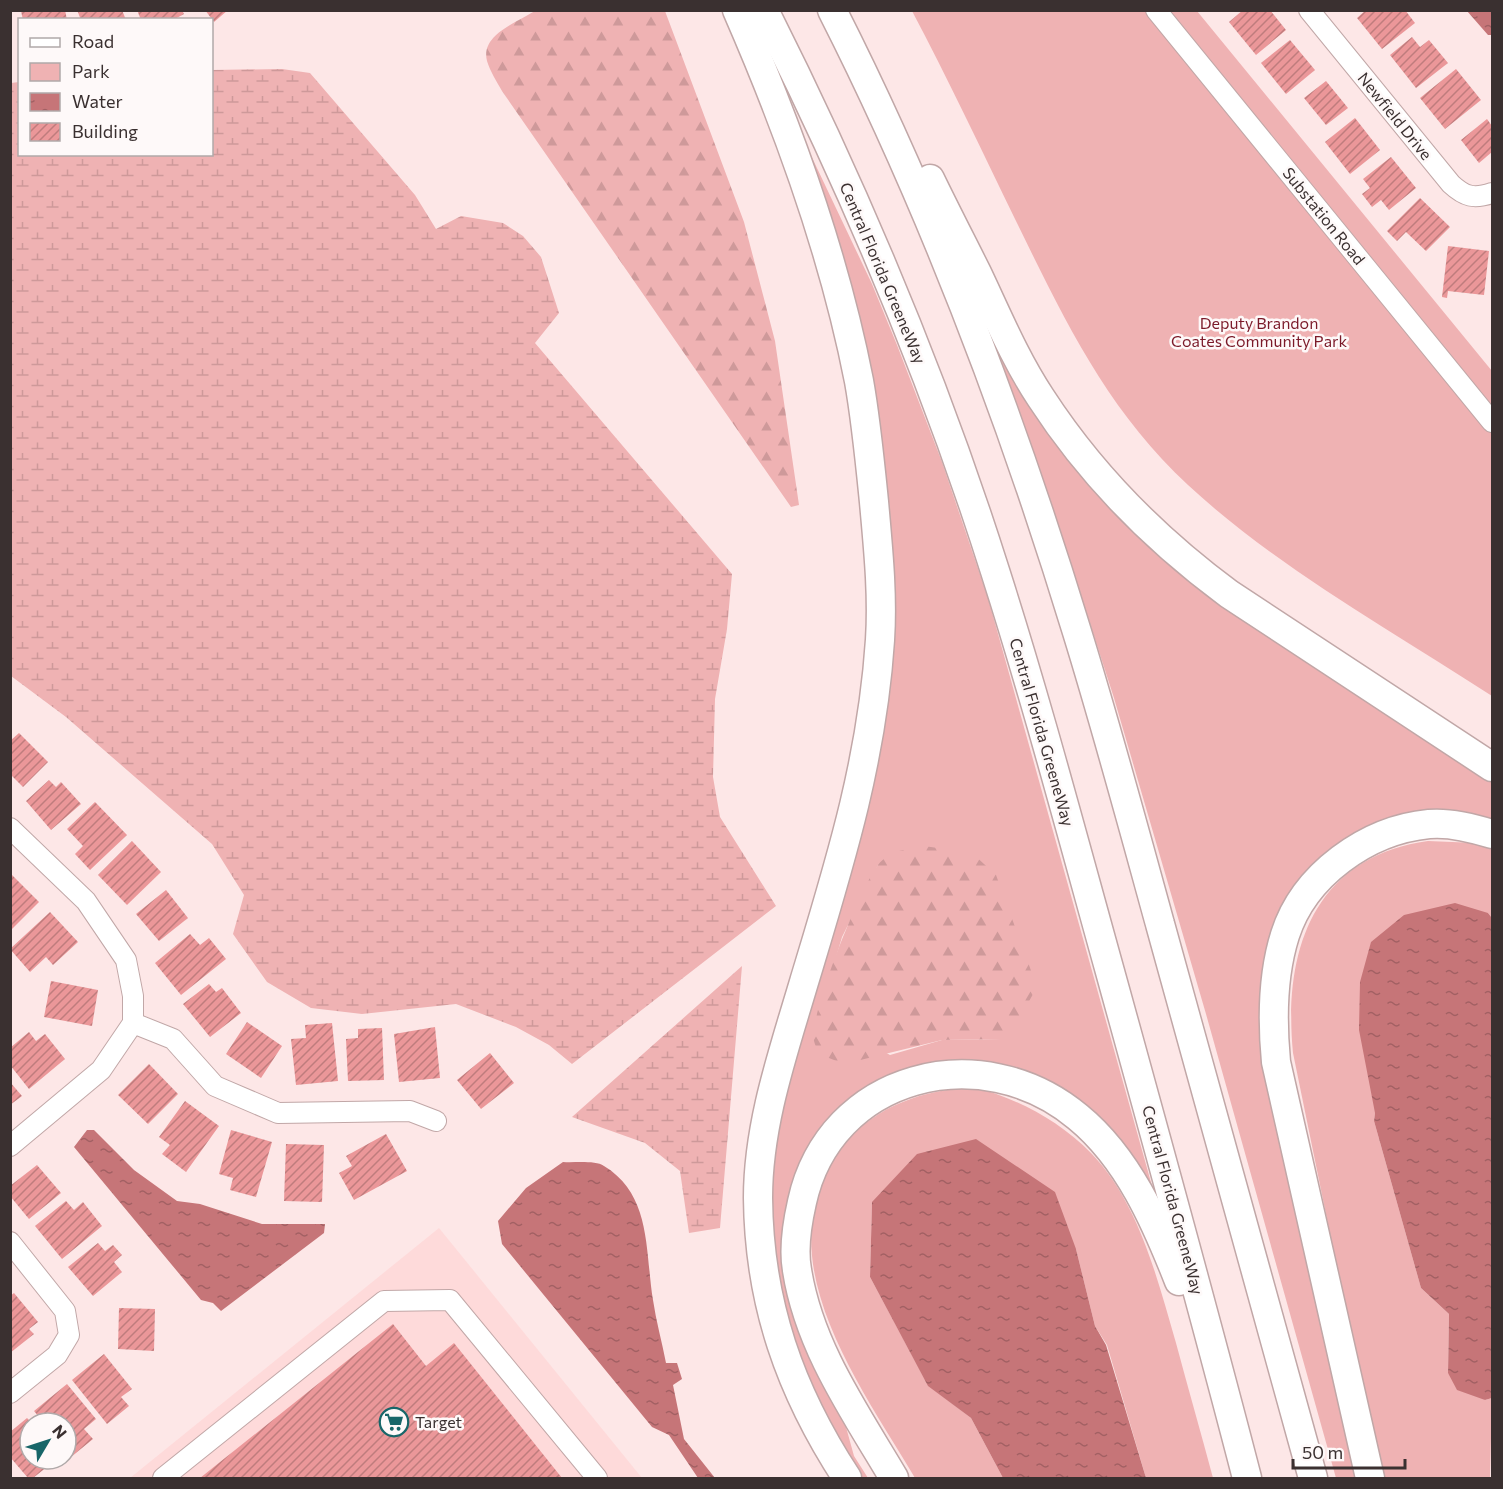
<svg xmlns="http://www.w3.org/2000/svg" width="1503" height="1489" font-family="Commissioner,sans-serif">
<style>
.built{fill:#fedada}
.green{fill:#efb2b3;fill-rule:evenodd}
.forest{fill:url(#forest-firs)}
.wetland{fill:url(#wetland-marsh)}
.water{fill:url(#water-ripples)}
.building{fill:url(#building-hatch)}
.lines{fill:none;stroke-linecap:round;stroke-linejoin:round}
.minor-casing{stroke:#c1a7a7;stroke-width:22}
.highway-casing{stroke:#c1a7a7;stroke-width:31}
.minor{stroke:#fff;stroke-width:20}
.highway{stroke:#fff;stroke-width:28}
.labels{text-anchor:middle;stroke-width:5;stroke-linejoin:round;paint-order:stroke}
.street-label{font-size:16px;fill:#3a3030;stroke:#fef9f9}
.park-label{font-size:16px;fill:#7b1a29;stroke:#fef9f9}
.poi-label{font-size:16px;fill:#3a3030;stroke:#fef9f9;text-anchor:start}
</style>
<defs>
<pattern id="forest-firs" width="22" height="20" patternUnits="userSpaceOnUse" patternTransform="scale(1.5)"><rect width="22" height="20" fill="#efb2b3"/><path d="M5 1l3.5 6h-7zM16 11l3.5 6h-7z" fill="#ce999a"/></pattern>
<pattern id="wetland-marsh" width="20" height="14" patternUnits="userSpaceOnUse" patternTransform="scale(1.5)"><rect width="20" height="14" fill="#efb2b3"/><path d="M1 5h8M5 5V1M11 12h8M15 12V8" fill="none" stroke="#ce999a"/></pattern>
<pattern id="water-ripples" width="26" height="14" patternUnits="userSpaceOnUse" patternTransform="scale(1.5)"><rect width="26" height="14" fill="#c67578"/><path d="M2 4q2-2 4 0t4 0M15 11q2-2 4 0t4 0" fill="none" stroke="#a26063"/></pattern>
<pattern id="building-hatch" width="6" height="6" patternUnits="userSpaceOnUse" patternTransform="scale(1.5)"><rect width="6" height="6" fill="#eb9799"/><path d="M-1 1l2-2M0 6l6-6M5 7l2-2" fill="none" stroke="#bf7c7d"/></pattern>
</defs>
<rect width="100%" height="100%" fill="#fde7e7"/>
<polygon class="built" points="439,1228 642,1478 130,1478"/>
<g class="green">
<path d="M912 11H1197L1492 371V696C1392 631 1275 566 1188 485 1106 409 1063 317 1015 219 981 149 948 79 912 11Z"/>
<path d="M807 147 872 284 897 345 942 462 988 598 1152 1186 1148 1187 1047 1081 1017 1069 966 1062 933 1063 901 1072 794 1185 822 1381 846 1427 854 1456 868 1478H859L827 1425 778 1306 767 1178 888 597ZM878 865 1001 1039 942 1040 890 1055 819 1015 842 937Z"/>
<polygon points="977,300 1089,472 1492,774 1492,820 1385,822 1268,951 1361,1478 1336,1478 1206,1014 1114,698 1050,499"/>
<path d="M1428 841 1476 843 1492 849V918L1488 913 1375 1113 1374 1121 1421 1288 1449 1314 1448 1373 1485 1400 1492 1398 1490 1478H1380L1293 1053C1283 950 1314 857 1428 841Z"/>
<path d="M974 1087C1018 1099 1058 1120 1091 1153 1139 1203 1157 1278 1176 1343 1188 1388 1201 1433 1213 1478H1146L1107 1345 1095 1326 1076 1249 872 1202 870 1277 928 1385 971 1418 1003 1478H915C859 1383 759 1252 844 1145 876 1105 924 1090 974 1087Z"/>
</g>
<g class="forest">
<path d="M536 10 665 11 744 222 775 341 799 505 791 507 502 91C497 82 490 71 487 61 480 34 519 22 536 10Z"/>
<path d="M924 846 972 853 996 875 1037 987 1023 1012 1001 1039 942 1040 844 1064 819 1054C818 1050 815 1046 814 1041 809 1015 860 888 878 865 890 850 907 849 924 846Z"/>
</g>
<g class="wetland">
<polygon points="282,69 310,73 415,195 436,229 461,216 503,223 523,236 541,257 559,313 535,343 732,574 727,629 715,699 713,777 720,817 776,906 572,1064 549,1045 516,1027 456,1004 362,1014 311,1008 267,982 233,934 244,895 212,844 66,717 11,676 11,83 19,82 20,154 212,154 212,70"/>
<polygon points="742,966 720,1228 689,1233 680,1171 645,1143 572,1117"/>
</g>
<g class="water">
<polygon points="1467,11 1492,11 1492,35 1488,35"/>
<polygon points="1455,903 1488,913 1492,918 1492,1398 1485,1400 1457,1390 1448,1373 1449,1314 1421,1288 1374,1121 1375,1113 1359,1030 1360,982 1371,942 1404,915"/>
<polygon points="87,1130 94,1130 134,1170 177,1201 200,1204 262,1224 325,1224 324,1233 221,1311 213,1303 201,1300 74,1147"/>
<polygon points="976,1139 1055,1192 1076,1249 1095,1326 1106,1345 1146,1478 1003,1478 971,1418 928,1386 870,1277 872,1202 917,1154"/>
<path d="M563 1162C574 1163 595 1160 604 1166 652 1195 645 1252 653 1300 656 1321 662 1342 666 1363H677L682 1379 673 1385 684 1439 715 1478H698L669 1435 652 1427 502 1244 498 1221 526 1188Z"/>
</g>
<g class="building">
<polygon points="23,10 65,10 67,20 23,20 21,11"/>
<polygon points="77,10 122,10 126,20 81,20"/>
<polygon points="137,10 182,10 184,14 173,20 141,20"/>
<polygon points="205,10 228,10 214,22"/>
<polygon points="1243,10 1270,10 1286,30 1256,55 1229,22"/>
<polygon points="1366,10 1405,10 1415,23 1382,49 1357,18"/>
<polygon points="1412,37 1420,47 1429,40 1448,63 1416,88 1390,55"/>
<polygon points="1290,40 1315,70 1286,94 1261,63"/>
<polygon points="1456,69 1481,100 1445,129 1420,98"/>
<polygon points="1326,81 1348,108 1326,125 1304,98"/>
<polygon points="1355,118 1380,150 1350,174 1325,142"/>
<polygon points="1487,119 1492,126 1492,152 1479,163 1461,140"/>
<polygon points="1391,157 1416,188 1389,210 1381,200 1372,207 1362,194 1370,188 1363,179"/>
<polygon points="1420,198 1450,227 1426,251 1406,232 1397,241 1387,231"/>
<polygon points="1448,246 1489,251 1484,295 1448,291 1447,298 1442,297"/>
<polygon points="19,733 48,762 23,787 10,774 10,741"/>
<polygon points="49,780 56,787 61,782 81,804 51,830 26,801"/>
<polygon points="95,802 127,835 90,870 75,854 83,846 67,829"/>
<polygon points="132,841 161,872 127,905 98,875"/>
<polygon points="12,875 39,902 10,931 10,877"/>
<polygon points="166,890 188,918 159,941 136,914"/>
<polygon points="50,912 78,942 53,965 46,957 30,972 10,949"/>
<polygon points="190,934 200,945 209,938 226,959 181,995 155,963"/>
<polygon points="51,981 98,990 92,1026 44,1017"/>
<polygon points="209,984 216,992 222,988 241,1013 210,1037 183,1004"/>
<polygon points="247,1022 282,1046 261,1078 226,1054"/>
<polygon points="332,1023 338,1081 296,1085 291,1039 306,1038 305,1025"/>
<polygon points="435,1027 440,1078 399,1082 394,1034"/>
<polygon points="382,1028 384,1080 348,1081 346,1039 358,1038 358,1029"/>
<polygon points="29,1032 36,1041 45,1034 65,1059 29,1089 10,1065 10,1048"/>
<polygon points="490,1053 514,1083 481,1109 457,1080"/>
<polygon points="149,1064 178,1094 148,1124 118,1095"/>
<polygon points="10,1082 22,1096 10,1105"/>
<polygon points="185,1101 219,1126 186,1172 162,1154 170,1145 159,1137"/>
<polygon points="231,1130 272,1142 256,1197 230,1190 233,1178 219,1174"/>
<polygon points="386,1134 407,1171 354,1200 339,1173 352,1166 346,1156"/>
<polygon points="286,1144 324,1145 322,1202 284,1201"/>
<polygon points="37,1165 61,1193 29,1219 10,1196 10,1186"/>
<polygon points="66,1201 74,1210 83,1202 102,1226 62,1259 35,1226"/>
<polygon points="98,1243 105,1251 113,1245 122,1255 114,1262 122,1272 93,1296 68,1267"/>
<polygon points="14,1293 38,1322 29,1329 34,1334 10,1353 10,1296"/>
<polygon points="119,1308 155,1309 154,1351 118,1349"/>
<polygon points="393,1324 426,1366 454,1343 562,1478 200,1478"/>
<polygon points="104,1354 132,1389 121,1397 129,1406 107,1424 72,1380"/>
<polygon points="67,1384 96,1419 84,1429 93,1439 71,1457 66,1450 66,1423 44,1423 34,1411"/>
<polygon points="27,1418 32,1423 30,1459 57,1459 33,1478 28,1478 10,1457 10,1432"/>
</g>
<g class="lines">
<g class="minor-casing">
<g id="minor">
<polyline points="1156,10 1492,422"/>
<path d="M1309 10 1451 184C1465 197 1474 199 1492 193"/>
<polyline points="10,828 86,901 126,960 133,996 133,1023 101,1070 10,1146"/>
<polyline points="133,1023 173,1039 215,1086 278,1113 410,1111 436,1121"/>
<polyline points="10,1242 65,1311 69,1335 57,1355 10,1393"/>
<polyline points="163,1478 384,1301 450,1300 597,1478"/>
</g>
</g>
<g class="highway-casing">
<g id="highway">
<path d="M737 10C789 129 834 253 859 381 866 420 870 462 874 502 878 547 883 594 880 640 872 762 839 866 804 982 783 1053 758 1124 758 1198 759 1303 790 1391 847 1478"/>
<path d="M764 10C855 191 934 378 995 571 1037 702 1072 835 1109 968 1156 1138 1203 1308 1247 1478"/>
<path d="M832 10C933 209 1012 419 1077 632 1107 729 1133 826 1160 924 1211 1109 1262 1294 1313 1478"/>
<path d="M930 179C945 210 961 241 977 273 997 315 1015 359 1041 398 1091 475 1156 540 1229 594L1492 767"/>
<path d="M894 1478C855 1412 809 1347 797 1270 793 1248 797 1224 802 1202 830 1074 981 1036 1078 1117 1128 1158 1156 1222 1179 1281"/>
<path d="M1370 1478 1276 1062C1272 1020 1272 976 1285 935 1304 875 1367 830 1429 824 1450 822 1473 828 1492 834"/>
</g>
</g>
<use href="#minor" class="minor"/>
<use href="#highway" class="highway"/>
</g>
<defs>
<g id="supermarket-ring" transform="scale(1.5)"><circle r="9.5" fill="#fef9f9" stroke="#186669" stroke-width="1.5"/><path d="M-6-5.5h2.5l.6 2H6L4.5 2H-2.5L-4.4-4H-6ZM-1.5 3.2a1.3 1.3 0 1 0 .1 0ZM3 3.2a1.3 1.3 0 1 0 .1 0Z" fill="#186669"/></g>
</defs>
<g fill-rule="evenodd">
<use href="#supermarket-ring" x="394" y="1422"/>
</g>
<g class="labels">
<g class="street-label">
<text transform="translate(1395 116) rotate(51)" y="6">Newfield Drive</text>
<text transform="translate(1324 216) rotate(51)" y="6">Substation Road</text>
<text transform="translate(883 273) rotate(67)" y="6">Central Florida GreeneWay</text>
<text transform="translate(1042 732) rotate(74)" y="6">Central Florida GreeneWay</text>
<text transform="translate(1173 1200) rotate(75)" y="6">Central Florida GreeneWay</text>
</g>
<g class="park-label">
<text x="1259" y="329">Deputy Brandon<tspan x="1259" dy="18">Coates Community Park</tspan></text>
</g>
<g class="poi-label">
<text x="415" y="1428">Target</text>
</g>
</g>
<rect width="1503" height="1489" fill="none" stroke="#3a3030" stroke-width="24"/>
<rect x="18" y="18" width="195" height="138" fill="#fef9f9" stroke="#b0a9a9" stroke-width="1.5"/>
<rect x="30" y="38" width="30" height="9" fill="#ffffff" stroke="#b0a9a9" stroke-width="1.5"/>
<text x="72" y="48" font-size="18" fill="#3a3030">Road</text>
<rect x="30" y="63" width="30" height="18" fill="#efb2b3" stroke="#b0a9a9" stroke-width="1.5"/>
<text x="72" y="78" font-size="18" fill="#3a3030">Park</text>
<rect x="30" y="93" width="30" height="18" fill="url(#water-ripples)" stroke="#b0a9a9" stroke-width="1.5"/>
<text x="72" y="108" font-size="18" fill="#3a3030">Water</text>
<rect x="30" y="123" width="30" height="18" fill="url(#building-hatch)" stroke="#b0a9a9" stroke-width="1.5"/>
<text x="72" y="138" font-size="18" fill="#3a3030">Building</text>
<g transform="translate(48 1441) rotate(51)"><circle r="28" fill="#fef9f9" stroke="#b0a9a9" stroke-width="1.5"/>
<path d="M0-4.5L10 22L0 15L-10 22Z" fill="#186669"/>
<text y="-9" font-size="16" font-weight="bold" text-anchor="middle" fill="#3a3030">N</text>
</g>
<path d="M1293 1459v9h112v-9" fill="none" stroke="#3a3030" stroke-width="3"/>
<text x="1302" y="1459" font-size="18" fill="#3a3030" stroke="#fef9f9" stroke-width="4.5" paint-order="stroke">50 m</text>
</svg>
